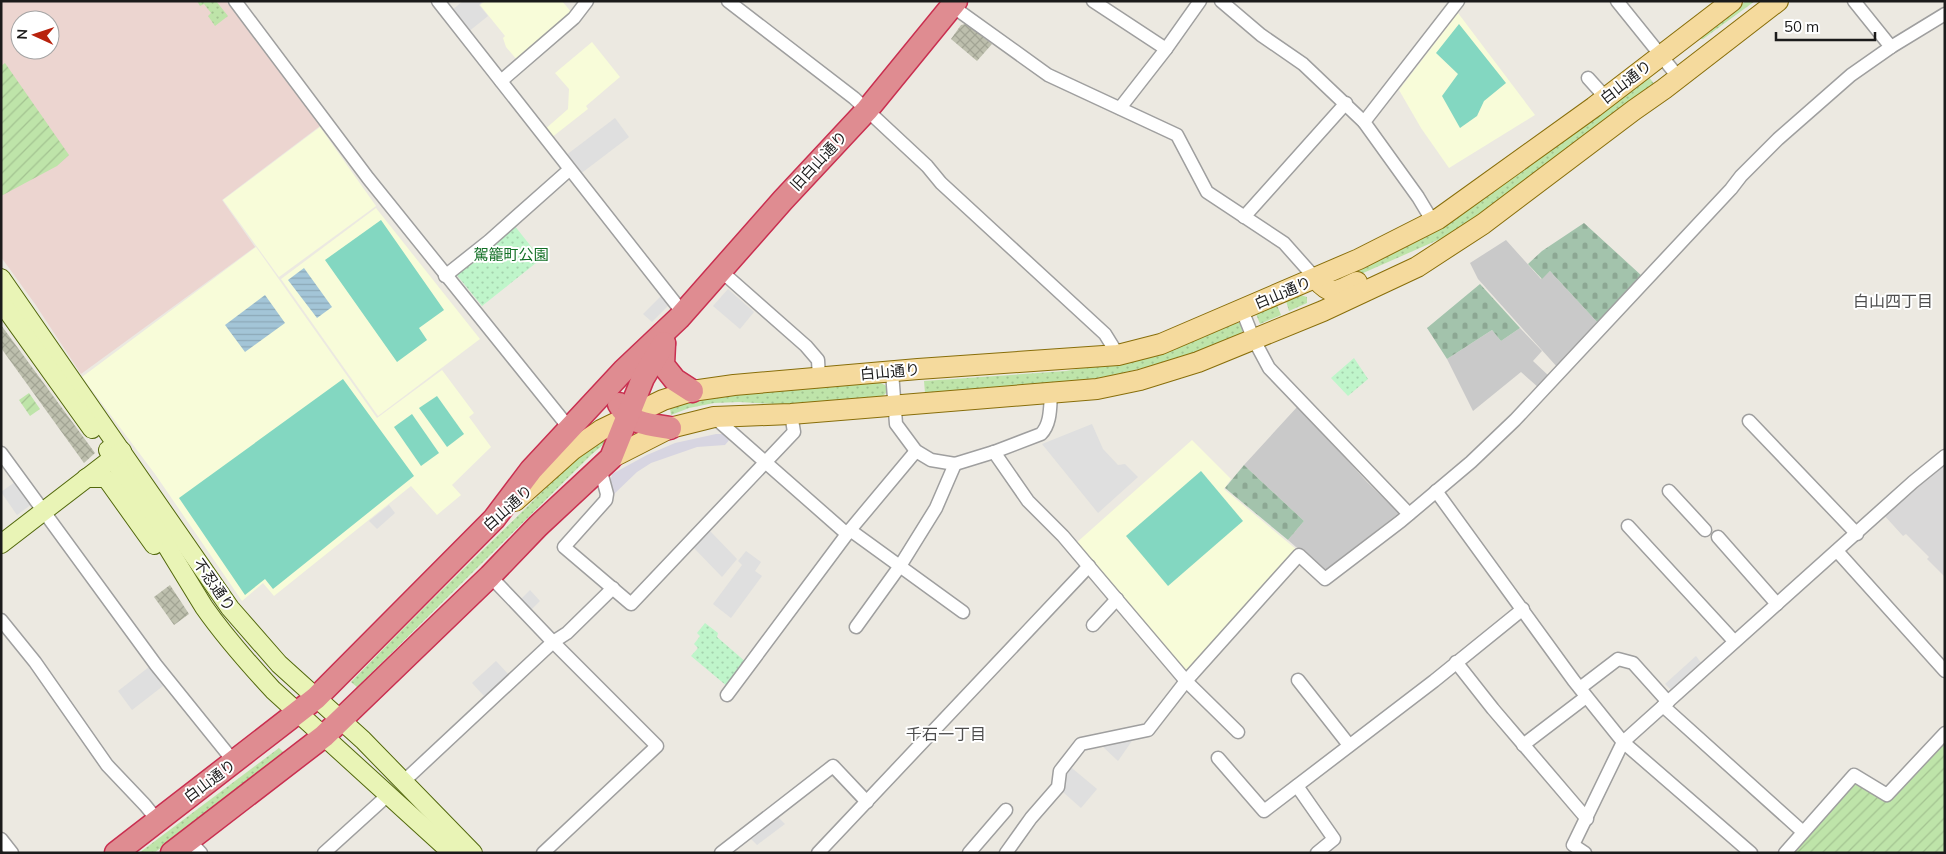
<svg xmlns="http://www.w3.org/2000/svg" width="1946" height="854" font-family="Mulish,'Noto Sans JP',sans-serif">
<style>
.residential{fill:#d9d8d8}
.commercial{fill:#ecd5d0;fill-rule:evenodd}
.education{fill:#f8fcd9}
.religious{fill:#c9c9c9}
.construction{fill:url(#construction-cross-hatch)}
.grass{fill:url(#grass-dots)}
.cemetery{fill:url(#cemetery-stones)}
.park{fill:url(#park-dots)}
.garden{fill:url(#garden-furrows)}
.pitch{fill:#83d7c1}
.parking{fill:#dfdfdf}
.plaza{fill:#d7d5e1}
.water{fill:url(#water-rules)}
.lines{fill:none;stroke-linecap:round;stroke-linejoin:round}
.street-casing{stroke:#9f9f9f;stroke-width:15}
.secondary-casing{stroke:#52680c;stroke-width:20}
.primary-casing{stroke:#886e0a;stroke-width:22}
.highway-casing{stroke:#c92f50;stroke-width:25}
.street{stroke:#fff;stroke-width:12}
.secondary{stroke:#e9f4b6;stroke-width:18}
.primary{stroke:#f5da9d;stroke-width:20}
.highway{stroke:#df8c91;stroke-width:22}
.labels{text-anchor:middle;stroke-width:4;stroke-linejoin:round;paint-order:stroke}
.street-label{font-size:15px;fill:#1b1b1b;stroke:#fff}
.park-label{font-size:15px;fill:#126f25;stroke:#fff}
.neighbourhood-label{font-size:16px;fill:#4e4e4e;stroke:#fff}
</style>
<defs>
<pattern id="construction-cross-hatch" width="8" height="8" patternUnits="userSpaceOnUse" patternTransform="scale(1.25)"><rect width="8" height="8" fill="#bdbfad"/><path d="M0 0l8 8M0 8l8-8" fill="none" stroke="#a2a494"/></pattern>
<pattern id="grass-dots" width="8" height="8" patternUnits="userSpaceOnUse" patternTransform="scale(1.25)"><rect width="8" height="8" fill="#bee4a9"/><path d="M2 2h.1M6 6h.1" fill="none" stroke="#a3c391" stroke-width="1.8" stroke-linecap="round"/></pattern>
<pattern id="cemetery-stones" width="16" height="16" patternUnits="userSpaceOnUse" patternTransform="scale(1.25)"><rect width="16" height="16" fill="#a3c3ac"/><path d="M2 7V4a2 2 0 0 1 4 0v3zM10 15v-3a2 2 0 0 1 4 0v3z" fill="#8ca793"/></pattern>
<pattern id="park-dots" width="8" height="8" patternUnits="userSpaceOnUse" patternTransform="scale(1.25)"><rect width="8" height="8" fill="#bff5ca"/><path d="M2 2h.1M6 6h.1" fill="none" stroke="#a4d1ad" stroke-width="1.8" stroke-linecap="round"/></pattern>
<pattern id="garden-furrows" width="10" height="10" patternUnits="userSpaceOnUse" patternTransform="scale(1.25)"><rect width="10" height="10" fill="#bee4a9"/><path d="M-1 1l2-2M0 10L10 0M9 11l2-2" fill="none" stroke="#a3c391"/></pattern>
<pattern id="water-rules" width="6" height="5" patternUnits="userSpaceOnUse" patternTransform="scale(1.25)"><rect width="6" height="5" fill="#a3c5d7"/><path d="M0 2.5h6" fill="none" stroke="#8ca9b8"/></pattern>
</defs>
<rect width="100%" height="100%" fill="#ece9e1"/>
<polygon class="residential" points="1945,460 1945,577 1927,559 1929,557 1906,534 1903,536 1883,514"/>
<path class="commercial" d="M1 1H226L320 126 222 200 255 247 81 374 35 304 1 257ZM20 20H50V50H20Z"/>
<g class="education">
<polygon points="485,1 562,1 572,13 517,60 506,47 503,38 505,36 480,5"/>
<polygon points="1458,13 1535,115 1449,168 1421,128 1399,90"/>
<polygon points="592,42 620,77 586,106 588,109 551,138 544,130 568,109 569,89 555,73"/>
<polygon points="320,127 376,206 279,277 223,200"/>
<polygon points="376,208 480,339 378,416 281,279"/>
<polygon points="256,247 377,418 442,370 474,413 469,417 491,447 452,485 461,495 437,515 411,486 274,596 263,583 242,601 155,474 82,377"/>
<polygon points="1192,440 1231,479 1224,489 1297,550 1188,674 1075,544"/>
</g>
<g class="religious">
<polygon points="1506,240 1541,279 1550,271 1599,324 1558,368 1478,279 1470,263"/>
<polygon points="1520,328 1542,351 1533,361 1550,377 1539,388 1521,372 1473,411 1447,359 1492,330 1501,341"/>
<polygon points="1298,406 1367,482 1399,513 1327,569 1321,569 1288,540 1304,521 1244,465"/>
</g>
<g class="construction">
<polygon points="966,24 992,44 977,61 951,39 961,25"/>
<polygon points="1,325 95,453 84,463 1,348"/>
<polygon points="170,585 189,614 174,625 154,597"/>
</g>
<g class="grass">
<polygon points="197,1 216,1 228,16 215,26 208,16 211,13 204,4 200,6"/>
<polygon points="1746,1 1755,1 1703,39 1700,39 1701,36"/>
<polygon points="1648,76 1655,85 1528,182 1447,236 1336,285 1332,282 1334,279 1440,227 1481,201"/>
<polygon points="1300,295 1307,297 1307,303 1289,311 1286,301"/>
<polygon points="1277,305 1281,315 1260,324 1256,314"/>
<path d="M1235 323H1241L1244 329C1240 338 1220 342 1211 346 1174 360 1136 371 1097 378 1040 388 982 389 925 393L924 381 1066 371 1109 363Z"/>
<path d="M878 382 885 385 887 388V392L883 396 791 405 739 402 714 403 689 408 671 415 670 408C737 388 809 389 878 382Z"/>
<path d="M609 437 610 439 592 454 357 687 351 682C408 623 466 566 525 509 549 485 578 452 609 437Z"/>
<polygon points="279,748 286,755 154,853 139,853"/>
</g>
<g class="cemetery">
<polygon points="1584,223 1642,276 1599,324 1550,271 1542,279 1528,264 1542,251"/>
<polygon points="1480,284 1520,328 1501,341 1492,330 1447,359 1427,328"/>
<polygon points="1244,465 1304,521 1288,540 1225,488"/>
</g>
<g class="park">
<polygon points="514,225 541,259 482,306 455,273"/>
<polygon points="1354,358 1368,379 1348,396 1331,378"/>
<polygon points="705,623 718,633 717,637 747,663 728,687 691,656 698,648 694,644 700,636 697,633"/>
</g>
<g class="garden">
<polygon points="5,63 69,155 57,166 1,196 1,66"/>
<polygon points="29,393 40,409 30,416 19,400"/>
<polygon points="1945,740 1945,853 1790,853 1855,779 1887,799"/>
</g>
<g class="pitch">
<polygon points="1459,24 1506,83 1484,101 1477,116 1460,128 1442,96 1458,74 1436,53"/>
<polygon points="381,220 444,310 419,328 427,340 397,362 325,260"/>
<polygon points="343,379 414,476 273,589 265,579 245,595 179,498"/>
<polygon points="437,396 464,434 447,447 419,408"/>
<polygon points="412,414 439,453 421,466 394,427"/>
<polygon points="1201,471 1243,521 1168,586 1126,536"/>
</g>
<g class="parking">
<polygon points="463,1 483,1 479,5 488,16 468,32 451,11"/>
<polygon points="615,118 629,137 579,175 565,156"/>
<polygon points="728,289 754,312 740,329 713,306"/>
<polygon points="663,294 671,303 652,322 643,314"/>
<polygon points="1092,424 1103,449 1118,465 1125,464 1138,477 1098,513 1042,444"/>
<polygon points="15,482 32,504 17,515 1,492"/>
<polygon points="389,505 395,513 377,529 369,521"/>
<polygon points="710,531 737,559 722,577 693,547"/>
<polygon points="746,551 761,562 755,571 762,576 731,618 713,604 742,565 738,561"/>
<polygon points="530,590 540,601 530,611 520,600"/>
<polygon points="1696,656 1702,664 1672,691 1665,684"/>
<polygon points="496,661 509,675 485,697 472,683"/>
<polygon points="149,667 163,686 132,710 118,691"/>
<polygon points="1134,738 1118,761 1100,744"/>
<polygon points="1067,764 1097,789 1081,808 1063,792 1063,770"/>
<polygon points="778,817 785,824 757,845 751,839"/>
</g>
<polygon class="plaza" points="716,434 724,434 730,439 725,445 697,447 651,463 637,472 613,495 610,483 612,474 647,455 675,443"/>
<g class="water">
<polygon points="304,268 332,307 317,318 288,280"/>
<polygon points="265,295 285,323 245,352 225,325"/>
</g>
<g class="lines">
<g class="street-casing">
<g id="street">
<polyline points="235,1 368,178 570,429"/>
<polyline points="438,1 683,313"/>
<polyline points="728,1 854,98 927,166 941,183 1105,334 1118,355"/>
<polyline points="1093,1 1166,49"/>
<polyline points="1221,1 1261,35 1303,64 1364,122"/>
<polyline points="1617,1 1679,78"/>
<polyline points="1854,1 1891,47"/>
<polyline points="952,6 1048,75 1177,135 1207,192 1284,243 1316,279"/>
<polyline points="1588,78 1606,98"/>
<polyline points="501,81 574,18 587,1"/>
<polyline points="1120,108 1166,49 1200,1"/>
<polyline points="1244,217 1346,103"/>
<polyline points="1433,222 1418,197 1364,122 1458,1"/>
<polyline points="721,271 806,346 818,360 819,378"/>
<polyline points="445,276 489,241 569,170"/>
<polyline points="1242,310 1254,340 1269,368 1409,514"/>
<path d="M892 372 896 424 916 451 931 460 955 464 994 452 1041 434C1051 424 1050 407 1051 394"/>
<polyline points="714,417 847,534"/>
<polyline points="1749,421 1857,534"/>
<polyline points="994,452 1028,501 1063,536 1186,681 1238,732"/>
<polyline points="1,453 156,665 235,763"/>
<polyline points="600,468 607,494 606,500 564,547 631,604 794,432 791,414"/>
<polyline points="1436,491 1574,681 1623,742 1751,853"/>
<polyline points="1669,491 1705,530"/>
<polyline points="1628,526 1734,641"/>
<polyline points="850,530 963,612"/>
<polyline points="1718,537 1777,604"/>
<polyline points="1837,551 1945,671"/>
<polyline points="490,576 553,642 657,746 543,853"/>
<polyline points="1,620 35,662 107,765 145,805 158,821"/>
<polyline points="1093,625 1117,599"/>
<polyline points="856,627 900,566 936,508 955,464"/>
<polyline points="1456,662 1493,709 1587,819"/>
<polyline points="1298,680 1349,745"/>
<polyline points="1580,688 1618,659 1633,663 1668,702"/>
<polyline points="727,695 850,530 916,451"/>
<polyline points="1663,706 1803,832"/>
<polyline points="1523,745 1586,697"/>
<polyline points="1218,758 1264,811 1434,681 1523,609"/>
<polyline points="404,781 553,642 567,633 613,588"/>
<polyline points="1297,786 1334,839 1317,853"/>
<polyline points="1,839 12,853"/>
<polyline points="189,840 201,853"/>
<polyline points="324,853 388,795"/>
<polyline points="721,853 833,766 867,802"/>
<polyline points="818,853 1089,566"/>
<polyline points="969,853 1006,810"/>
<polyline points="1006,853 1031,818 1058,787 1060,771 1081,744 1148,730 1186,681 1299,555 1325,579 1401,521 1471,462 1515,420 1731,189 1741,176 1778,139 1851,75 1891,47 1945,14"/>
<polyline points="1585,853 1573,845 1623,742 1913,482 1945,456"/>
<polyline points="1785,853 1854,775 1887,795 1945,733"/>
</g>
</g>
<g class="secondary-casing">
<g id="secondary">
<polyline points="1,278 230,608 279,664 363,740 473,853"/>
<polyline points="1,302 92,429"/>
<path d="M108 450 204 607C225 637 249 664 273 690L452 853"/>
<polyline points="86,478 105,478 109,482 154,545"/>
<polyline points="1,544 122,451"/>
</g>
</g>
<g class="primary-casing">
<g id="primary">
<path d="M1316 279C1333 298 1336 291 1357 282"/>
<polyline points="611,458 670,428 714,417 791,414 1097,389 1140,380 1198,362 1323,311 1417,267 1483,224 1634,110 1664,89 1778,1"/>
<polyline points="515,501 572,450 601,430 663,400 692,391 734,385 918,369 1118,355 1161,344 1359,259 1438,219 1594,107 1732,1"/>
</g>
</g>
<g class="highway-casing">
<g id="highway">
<polyline points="664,344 663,365 675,380 692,391"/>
<path d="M619 404C629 424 650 425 670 428"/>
<polyline points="116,853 316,698 494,519 531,470 624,370 679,318 783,200 867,110 956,1"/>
<polyline points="172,853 324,736 490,576 538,526 611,458 643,378 664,343"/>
</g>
</g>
<use href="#street" class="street"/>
<use href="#secondary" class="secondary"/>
<use href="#primary" class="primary"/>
<use href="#highway" class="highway"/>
</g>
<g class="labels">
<g class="street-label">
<text transform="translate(1626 82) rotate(-38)" y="5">白山通り</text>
<text transform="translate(819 161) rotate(-47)" y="5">旧白山通り</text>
<text transform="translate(1283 293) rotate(-23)" y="5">白山通り</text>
<text transform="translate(890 372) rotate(-5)" y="5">白山通り</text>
<text transform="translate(508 508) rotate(-42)" y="5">白山通り</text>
<text transform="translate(214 585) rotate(55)" y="5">不忍通り</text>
<text transform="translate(210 781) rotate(-37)" y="5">白山通り</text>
</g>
<g class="park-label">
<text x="511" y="260">駕籠町公園</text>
</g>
<g class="neighbourhood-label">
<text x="1893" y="307">白山四丁目</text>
<text x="946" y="740">千石一丁目</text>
</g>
</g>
<rect width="1946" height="854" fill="none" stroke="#1b1b1b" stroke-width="5"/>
<g transform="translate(35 35) rotate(273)"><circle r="24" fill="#ffffff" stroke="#a4a4a4"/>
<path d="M0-4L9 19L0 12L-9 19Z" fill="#b8220d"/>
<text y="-8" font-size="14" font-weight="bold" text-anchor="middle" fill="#1b1b1b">N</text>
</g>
<path d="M1776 32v8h99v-8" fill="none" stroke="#1b1b1b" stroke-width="2.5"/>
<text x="1784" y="32" font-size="15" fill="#1b1b1b" stroke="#ffffff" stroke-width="4" paint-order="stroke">50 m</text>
</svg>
